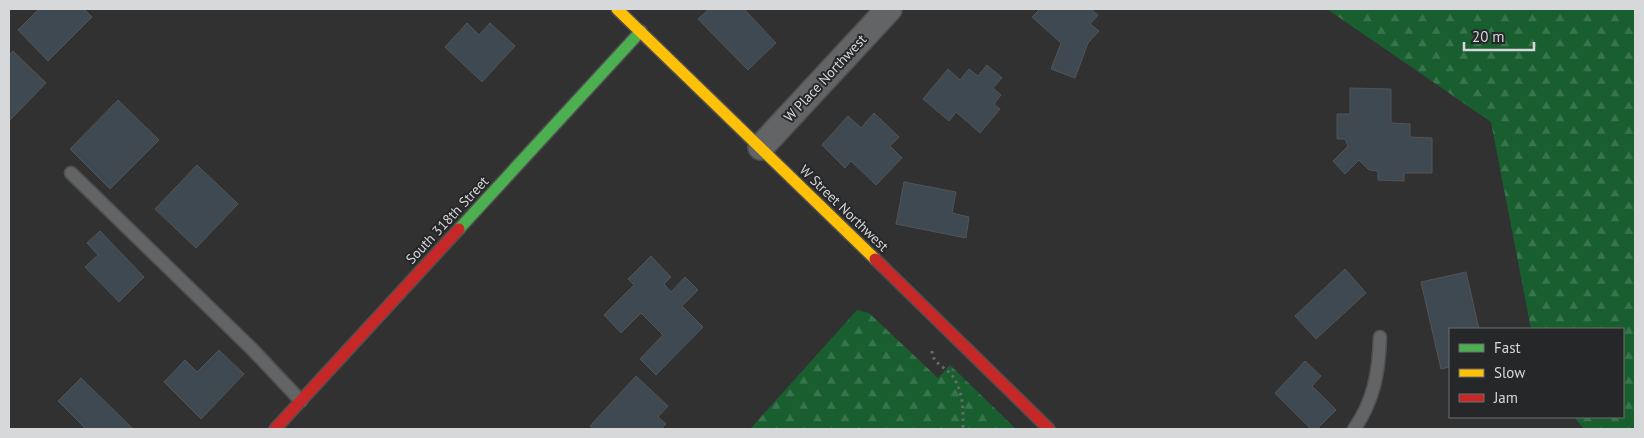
<svg xmlns="http://www.w3.org/2000/svg" width="1644" height="438" font-family="'PT Sans',sans-serif">
<style>
.forest{fill:url(#forest-firs)}
.building{fill:#3e4952;stroke:#535455}
.lines{fill:none;stroke-linecap:round;stroke-linejoin:round}
.lane-casing{stroke:#4f4f50;stroke-width:15}
.street-casing{stroke:#4f4f50;stroke-width:28}
.fast-casing{stroke:#4f4f50;stroke-width:14}
.slow-casing{stroke:#4f4f50;stroke-width:14}
.jam-casing{stroke:#4f4f50;stroke-width:14}
.path{stroke:#68696a;stroke-width:3;stroke-dasharray:2.5 4;stroke-linecap:butt}
.lane{stroke:#636465;stroke-width:12}
.street{stroke:#636465;stroke-width:25}
.fast{stroke:#4caf50;stroke-width:11}
.slow{stroke:#ffc107;stroke-width:11}
.jam{stroke:#c62828;stroke-width:11}
.labels{text-anchor:middle;stroke-width:4;stroke-linejoin:round;paint-order:stroke}
.street-label{font-size:14px;fill:#d7d8d9;stroke:#262729}
</style>
<defs>
<pattern id="forest-firs" width="22" height="20" patternUnits="userSpaceOnUse" patternTransform="scale(1.25)"><rect width="22" height="20" fill="#185e2f"/><path d="M5 1l3.5 6h-7zM16 11l3.5 6h-7z" fill="#39744d"/></pattern>
</defs>
<rect width="100%" height="100%" fill="#313132"/>
<g class="forest">
<polygon points="1327,9 1635,9 1635,429 1584,429 1574,417 1623,417 1623,329 1531,329 1491,122"/>
<polygon points="857,310 869,313 938,378 950,365 1016,429 750,429"/>
</g>
<g class="building">
<polygon points="39,9 84,9 92,17 48,61 18,30"/>
<polygon points="709,9 744,9 776,43 748,70 698,19"/>
<polygon points="1040,9 1091,9 1098,15 1090,24 1099,31 1088,43 1075,78 1051,69 1061,43 1032,17"/>
<polygon points="467,23 479,35 490,23 515,46 482,82 445,47"/>
<polygon points="13,51 46,83 9,121 9,55"/>
<polygon points="987,65 1002,78 993,88 1001,95 994,104 1000,109 980,133 956,112 949,121 923,99 948,69 960,80 969,69 978,76"/>
<polygon points="1350,88 1391,89 1391,123 1410,124 1410,137 1432,138 1432,173 1404,173 1404,181 1378,180 1378,171 1369,170 1359,160 1345,174 1333,161 1348,146 1345,139 1337,139 1337,114 1350,114"/>
<polygon points="118,100 159,140 110,189 70,149"/>
<polygon points="874,113 899,137 890,146 902,158 876,185 851,161 845,168 822,145 848,116 861,128"/>
<polygon points="197,165 238,204 196,248 155,209"/>
<polygon points="904,182 956,192 952,213 969,217 966,238 896,224"/>
<polygon points="100,231 144,277 119,302 85,267 98,255 87,243"/>
<polygon points="651,256 671,277 664,284 671,292 685,277 698,290 682,306 703,327 656,375 640,359 663,335 641,313 621,333 604,315 634,285 628,279"/>
<polygon points="1345,269 1366,293 1316,339 1295,316"/>
<polygon points="1466,272 1479,329 1450,329 1450,367 1441,369 1421,282"/>
<polygon points="219,350 244,374 201,419 164,382 185,360 197,372"/>
<polygon points="1305,361 1321,376 1312,386 1336,410 1317,429 1311,429 1275,393"/>
<polygon points="636,376 668,406 658,417 666,424 661,429 594,429 590,426"/>
<polygon points="81,378 133,429 86,429 58,401"/>
</g>
<g class="lines">
<g class="lane-casing">
<g id="lane">
<polyline points="71,173 252,349 301,401"/>
<path d="M1354 429C1374 401 1379 371 1380 337"/>
</g>
</g>
<g class="street-casing">
<polyline id="street" points="761,147 889,9"/>
</g>
<g class="fast-casing">
<polyline id="fast" points="459,229 641,31"/>
</g>
<g class="slow-casing">
<polyline id="slow" points="617,9 875,259"/>
</g>
<g class="jam-casing">
<g id="jam">
<polyline points="875,259 1049,429"/>
<polyline points="275,429 459,229"/>
</g>
</g>
<path class="path" d="M932 351C932 364 948 368 954 378 964 395 963 411 963 429"/>
<use href="#lane" class="lane"/>
<use href="#street" class="street"/>
<use href="#fast" class="fast"/>
<use href="#slow" class="slow"/>
<use href="#jam" class="jam"/>
</g>
<g class="labels">
<g class="street-label">
<text transform="translate(825 78) rotate(-47)" y="5">W Place Northwest</text>
<text transform="translate(844 208) rotate(44)" y="5">W Street Northwest</text>
<text transform="translate(447 220) rotate(-47)" y="5">South 318th Street</text>
</g>
</g>
<rect width="1644" height="438" fill="none" stroke="#d7d8d9" stroke-width="20"/>
<rect x="1449" y="328" width="175" height="90" fill="#262729" stroke="#6d6e6f"/>
<rect x="1459" y="344" width="25" height="8" fill="#4caf50" stroke="#6d6e6f"/>
<text x="1494" y="353" font-size="15" fill="#d7d8d9">Fast</text>
<rect x="1459" y="369" width="25" height="8" fill="#ffc107" stroke="#6d6e6f"/>
<text x="1494" y="378" font-size="15" fill="#d7d8d9">Slow</text>
<rect x="1459" y="394" width="25" height="8" fill="#c62828" stroke="#6d6e6f"/>
<text x="1494" y="403" font-size="15" fill="#d7d8d9">Jam</text>
<path d="M1464 42v8h70v-8" fill="none" stroke="#d7d8d9" stroke-width="2.5"/>
<text x="1472" y="42" font-size="15" fill="#d7d8d9" stroke="#262729" stroke-width="4" paint-order="stroke">20 m</text>
</svg>
